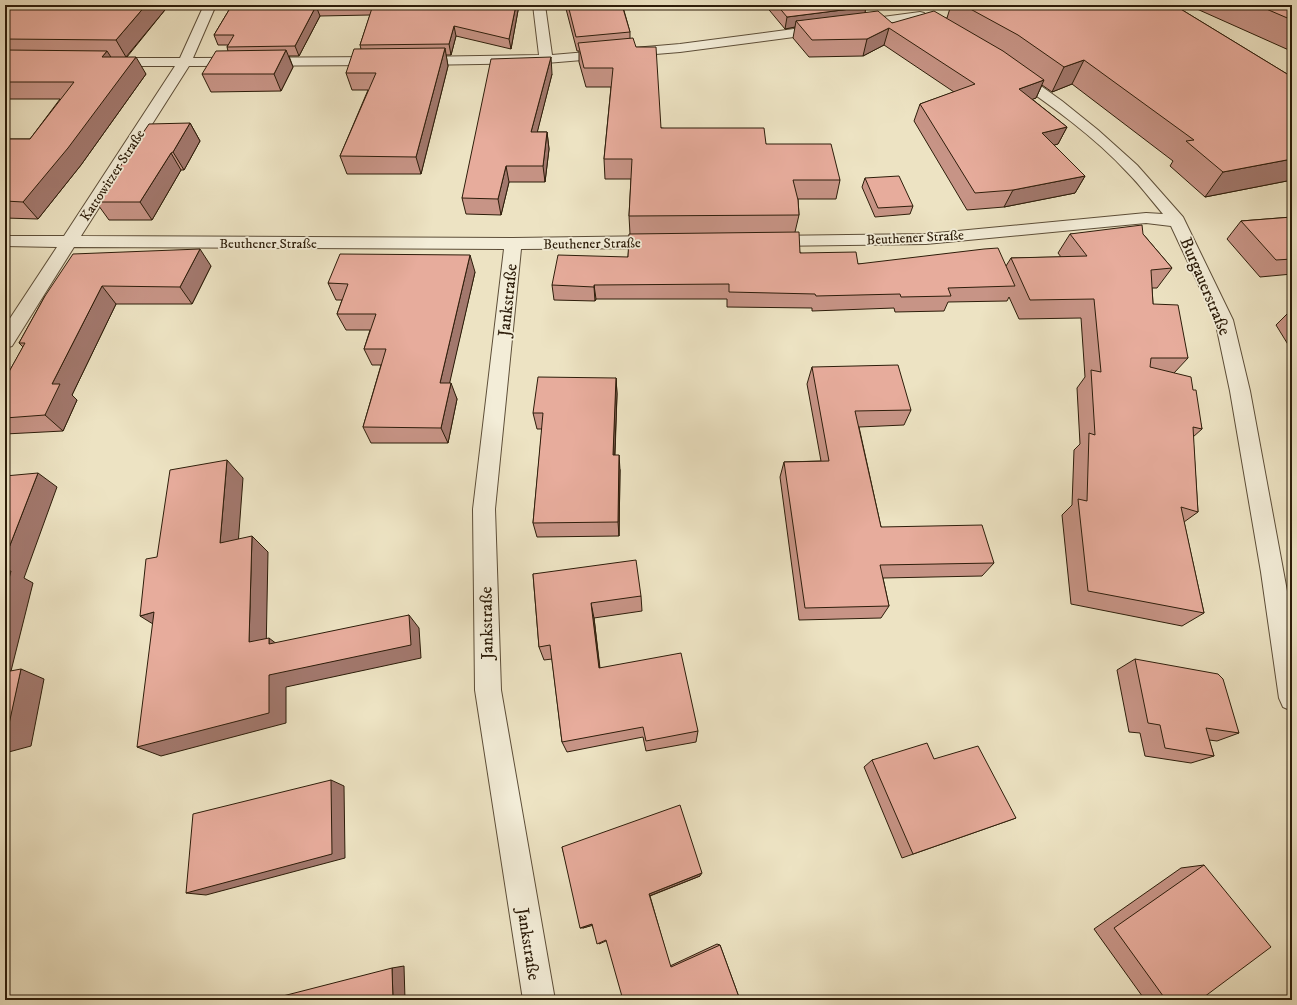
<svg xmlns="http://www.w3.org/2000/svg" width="1297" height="1005" font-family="'IM FELL DW Pica',serif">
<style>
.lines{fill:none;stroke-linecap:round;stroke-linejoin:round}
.minor-casing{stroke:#5d4e38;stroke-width:2}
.minor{fill:#f3edd8;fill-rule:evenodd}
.wall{fill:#c79486;stroke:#2d1d0a}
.shaded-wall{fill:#a2786d;stroke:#2d1d0a}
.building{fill:#e7ac9c;stroke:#2d1d0a}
.labels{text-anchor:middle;stroke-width:3.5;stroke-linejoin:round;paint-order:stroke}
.far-street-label{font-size:14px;fill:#2d1d0a;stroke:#f3edd8}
.street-label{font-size:17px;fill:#2d1d0a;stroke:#f3edd8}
</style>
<rect width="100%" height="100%" fill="#ede3c3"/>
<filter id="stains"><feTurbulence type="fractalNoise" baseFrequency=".005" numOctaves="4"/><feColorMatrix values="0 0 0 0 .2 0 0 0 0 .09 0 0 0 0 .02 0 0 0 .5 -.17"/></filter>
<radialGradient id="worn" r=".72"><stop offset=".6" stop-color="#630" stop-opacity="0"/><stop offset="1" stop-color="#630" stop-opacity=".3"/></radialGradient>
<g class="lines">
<g class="minor-casing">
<g id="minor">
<polygon points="204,5 216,5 193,58 380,57 385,58 387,61 385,64 380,65 189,66 81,236 513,238 658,236 664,238 666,242 664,246 658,248 521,249 495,509 501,690 555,1000 523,1000 475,690 473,509 504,249 74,247 12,346 5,348 5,326 57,247 5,246 5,236 64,236 175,66 110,66 105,65 103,62 105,59 110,58 180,58"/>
<polygon points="533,5 545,5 552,55 680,44 824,25 829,26 830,29 829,32 824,33 680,52 546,63 418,65 413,64 411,61 413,58 418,57 539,55"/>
<polygon points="920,12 924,13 926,16 924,19 860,28 856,27 854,24 856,21 860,20"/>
<path d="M1015 70 1020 71 1062 101 1098 130 1137 165 1183 217 1233 320 1250 391 1292 618V711L1283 707 1279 698 1261 572 1230 391 1215 320 1171 226 1146 223 926 244 770 246 764 245 762 241 764 237 770 236 926 234 1146 213 1163 214C1151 200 1140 185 1127 172 1094 136 1050 105 1010 77L1008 74 1010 71Z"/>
</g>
</g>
<use href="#minor" class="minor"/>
</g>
<g class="wall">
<polygon points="5,5 169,5 127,57 146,74 81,165 38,219 5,218 5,139 30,139 60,99 5,99"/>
<polygon points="232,5 519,5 511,49 456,36 451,55 446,55 448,66 421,174 347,174 340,156 368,90 352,90 346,73 361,49 360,45 370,15 320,16 299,56 289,56 293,67 281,91 211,92 202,74 228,51 227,47 228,45 218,45 214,35"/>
<polygon points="565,5 646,5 623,7 630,32 630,39 661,128 766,144 840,180 836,199 798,199 799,215 795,232 800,253 858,264 1006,266 1011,258 1061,257 1058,253 1070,234 1143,234 1172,268 1157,288 1152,288 1153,304 1188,358 1174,373 1193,390 1202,429 1193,437 1198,512 1184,522 1204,613 1182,626 1071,604 1062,515 1072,505 1074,450 1080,444 1077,388 1085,377 1081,318 1019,319 1009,297 1007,301 948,302 944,311 895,312 894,308 812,311 812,308 727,307 727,299 596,299 595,301 554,300 552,285 628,257 630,234 629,216 631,179 605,179 604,159 611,87 586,87 579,62 579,51 577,51"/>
<polygon points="765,5 864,5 865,12 892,23 947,18 951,5 1174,5 1292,77 1292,180 1205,197 1170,166 1173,161 1072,84 1052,92 1042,85 1036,98 1032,99 1067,127 1058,144 1054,145 1085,176 1075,193 1004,207 967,210 914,121 920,104 954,92 884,45 863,56 809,57 793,38 795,27 785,29"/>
<polygon points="1188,5 1292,5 1292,50 1291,51"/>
<polygon points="552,74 537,132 547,132 549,149 545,182 509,182 501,215 466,214 462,198"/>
<polygon points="190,123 200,141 184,170 181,170 152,220 109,220 96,202"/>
<polygon points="865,178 913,206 910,214 875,217 862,187"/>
<polygon points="1292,217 1292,274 1260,277 1227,239 1241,221"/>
<polygon points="211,266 192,304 116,304 72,395 77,400 63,431 5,434 5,379 23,347 19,343 45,296"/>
<polygon points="475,272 449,383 457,399 448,443 371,443 363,427 381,365 372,365 364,349 370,330 346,330 337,314 342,300 336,300 328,283"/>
<polygon points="1292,309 1292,351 1276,325"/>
<polygon points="812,367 911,410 904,425 859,427 881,527 994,563 982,576 883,578 889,606 881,618 799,620 780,477 784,462 821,461 807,384"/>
<polygon points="616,378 617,394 615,455 620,470 619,536 537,537 533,523 542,429 537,429 533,413"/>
<polygon points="533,574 641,596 642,611 594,618 600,668 698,731 696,742 646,751 643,737 567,752 562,742 552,659 544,660 539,647"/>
<polygon points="1135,659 1239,733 1217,741 1209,740 1214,756 1191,763 1145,756 1140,733 1129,732 1117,670"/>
<polygon points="934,759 1016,818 902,858 864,767 872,760"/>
<polygon points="562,847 700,876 650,896 670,966 717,944 720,945 740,1000 606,941 599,944 592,925 583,928"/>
<polygon points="1204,865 1200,1000 1145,1000 1094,929 1181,868"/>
</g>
<g class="shaded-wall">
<polygon points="146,5 169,5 126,57 116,40"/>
<polygon points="516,5 519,5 511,49 509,39"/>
<polygon points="619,5 646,5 619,8"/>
<polygon points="316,6 320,16 299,56 295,46"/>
<polygon points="866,7 864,18 796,21 795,27 785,29 787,17"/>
<polygon points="454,26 456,36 451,55 449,44"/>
<polygon points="889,28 884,45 863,56 867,39"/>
<polygon points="445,48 448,66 421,174 416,157"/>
<polygon points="286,50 293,67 281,91 274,74"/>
<polygon points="107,51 118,68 102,57"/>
<polygon points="136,57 146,74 81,165 38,219 23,202"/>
<polygon points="551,57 552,74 533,149 531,132"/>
<polygon points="1084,60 1072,84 1052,92 1064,67"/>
<polygon points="1044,80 1036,98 1012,107 1019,89"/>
<polygon points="190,123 200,141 184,170 173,152"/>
<polygon points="1067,127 1058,144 1033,151 1042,133"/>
<polygon points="547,132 549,149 545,182 543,166"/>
<polygon points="171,153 181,170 152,220 140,202"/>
<polygon points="1292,159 1292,180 1205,197 1223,172"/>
<polygon points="506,166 509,182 501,215 498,199"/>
<polygon points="1085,176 1075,193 1004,207 1013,190"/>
<polygon points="200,249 211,266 192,304 180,287"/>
<polygon points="470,255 475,272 446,399 440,383"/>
<polygon points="594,285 596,299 595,301 594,287"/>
<polygon points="102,286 116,304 72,395 77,400 63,431 45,415 52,384"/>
<polygon points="616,378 617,394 614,470 613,455"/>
<polygon points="451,383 457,399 448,443 441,428"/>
<polygon points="619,455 620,470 619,536 618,522"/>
<polygon points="227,460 243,478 237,559 220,543"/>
<polygon points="38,473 57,487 24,578 33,583 7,687 5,686 5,558"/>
<polygon points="252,536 268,552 266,655 249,642"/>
<polygon points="591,603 594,618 601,681 599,668"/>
<polygon points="154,612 161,629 140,616"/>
<polygon points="409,615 419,628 421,658 286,687 286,723 161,756 137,747 269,675"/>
<polygon points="269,638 286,651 269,644"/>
<polygon points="21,669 44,679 31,746 5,753 5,739"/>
<polygon points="331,780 344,786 345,858 206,895 186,893"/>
<polygon points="702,873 700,876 649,896 649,894"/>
<polygon points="592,924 594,925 583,928 580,928"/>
<polygon points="404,966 405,1000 393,1000 392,968"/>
</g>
<g class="building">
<polygon points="5,5 146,5 116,40 5,39"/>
<polygon points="232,5 516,5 509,39 454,26 449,44 360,45 373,5 316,6 295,46 227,47 234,35 214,35"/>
<polygon points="568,5 622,5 630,32 576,37"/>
<polygon points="777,5 864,5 866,7 787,17"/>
<polygon points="963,5 1174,5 1292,77 1292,159 1223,172 1186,141 1194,140 1084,60 1064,67 1018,35"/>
<polygon points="1257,5 1292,5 1292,20"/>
<polygon points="878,11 892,23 934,11 1003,51 1044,80 1019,89 1067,127 1042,133 1085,176 1013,190 975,193 920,104 975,84 889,28 867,39 812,40 796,21"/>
<polygon points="633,38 636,47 656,47 661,128 764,128 766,144 831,144 840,180 793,180 798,200 799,215 629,216 632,159 604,159 613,68 584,68 578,43"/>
<polygon points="445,48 416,157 340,156 376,73 346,73 354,49"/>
<polygon points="5,50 107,51 102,57 136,57 68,148 23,202 5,201 5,176 8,172 5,172 5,139 30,139 74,82 5,82"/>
<polygon points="286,50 274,74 202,74 216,51"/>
<polygon points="551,57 531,132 547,132 543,166 506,166 498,199 462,198 491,59"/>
<polygon points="190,123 173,152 171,153 140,202 96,202 149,124"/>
<polygon points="899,176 913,206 878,208 865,178"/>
<polygon points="1292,217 1292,259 1276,260 1241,221"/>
<polygon points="1142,225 1143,234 1172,268 1151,270 1153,304 1178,305 1188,358 1151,358 1150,367 1191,377 1193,390 1196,390 1202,429 1193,427 1198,512 1181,507 1204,613 1088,591 1078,499 1087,501 1089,433 1095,435 1091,370 1101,372 1094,299 1030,300 1011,258 1087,256 1070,234"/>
<polygon points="799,232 800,253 856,252 858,264 984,249 998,248 1015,286 948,288 951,296 901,297 900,294 816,296 815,294 729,292 729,284 594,285 594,287 552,285 558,255 628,257 629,234"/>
<polygon points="200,249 180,287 102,286 52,384 60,384 45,415 5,418 5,379 25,343 19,343 45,296 73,254"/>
<polygon points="340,254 470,255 440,383 451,383 441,428 363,427 386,349 364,349 376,314 337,314 348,284 328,283"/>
<polygon points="898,365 911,410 855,411 881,527 982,525 994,563 880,565 889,606 805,608 784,462 829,461 812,367"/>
<polygon points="538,377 616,378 613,455 619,455 618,522 533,523 543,413 533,413"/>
<polygon points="227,460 220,543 252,536 249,642 269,638 269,644 409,615 411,645 269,675 269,713 137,747 154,612 140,616 146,559 157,557 170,470"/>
<polygon points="38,473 5,558 5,476"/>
<polygon points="636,560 641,596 591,603 599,668 681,653 698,731 646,741 643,727 562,742 550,645 539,647 533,574"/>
<polygon points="11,571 5,594 5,572"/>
<polygon points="1135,659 1218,674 1223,679 1239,733 1206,728 1214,756 1165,748 1160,725 1148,723"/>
<polygon points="21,669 6,738 5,739 5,672"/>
<polygon points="927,743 934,759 978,746 1016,818 913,854 872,760"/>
<polygon points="331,780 332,854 186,893 193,814"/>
<polygon points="680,805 702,873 649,894 671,967 720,945 740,1000 623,1000 606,940 597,944 592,924 580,928 562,847"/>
<polygon points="1204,865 1271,947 1200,1000 1166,1000 1114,928"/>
<polygon points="392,968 393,1000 278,1000 279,997"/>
</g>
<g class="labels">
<g class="far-street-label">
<text transform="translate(112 175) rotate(-57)" y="5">Kattowitzer Straße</text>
<text transform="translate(915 237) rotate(-3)" y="5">Beuthener Straße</text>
<text x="268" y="248">Beuthener Straße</text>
<text transform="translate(592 243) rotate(-1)" y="5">Beuthener Straße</text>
</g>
<g class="street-label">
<text transform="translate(1206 286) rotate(67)" y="6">Burgauerstraße</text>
<text transform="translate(507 300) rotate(-84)" y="6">Jankstraße</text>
<text transform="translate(486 623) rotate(-91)" y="6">Jankstraße</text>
<text transform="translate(529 944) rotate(81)" y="6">Jankstraße</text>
</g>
</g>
<rect width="1297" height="1005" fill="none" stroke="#ede3c3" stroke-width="20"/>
<rect x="6" y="6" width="1285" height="993" fill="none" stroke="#2d1d0a" stroke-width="2"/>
<rect x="10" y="10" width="1277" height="985" fill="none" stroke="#2d1d0a"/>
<rect width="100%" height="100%" filter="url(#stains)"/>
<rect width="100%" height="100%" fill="url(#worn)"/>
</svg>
